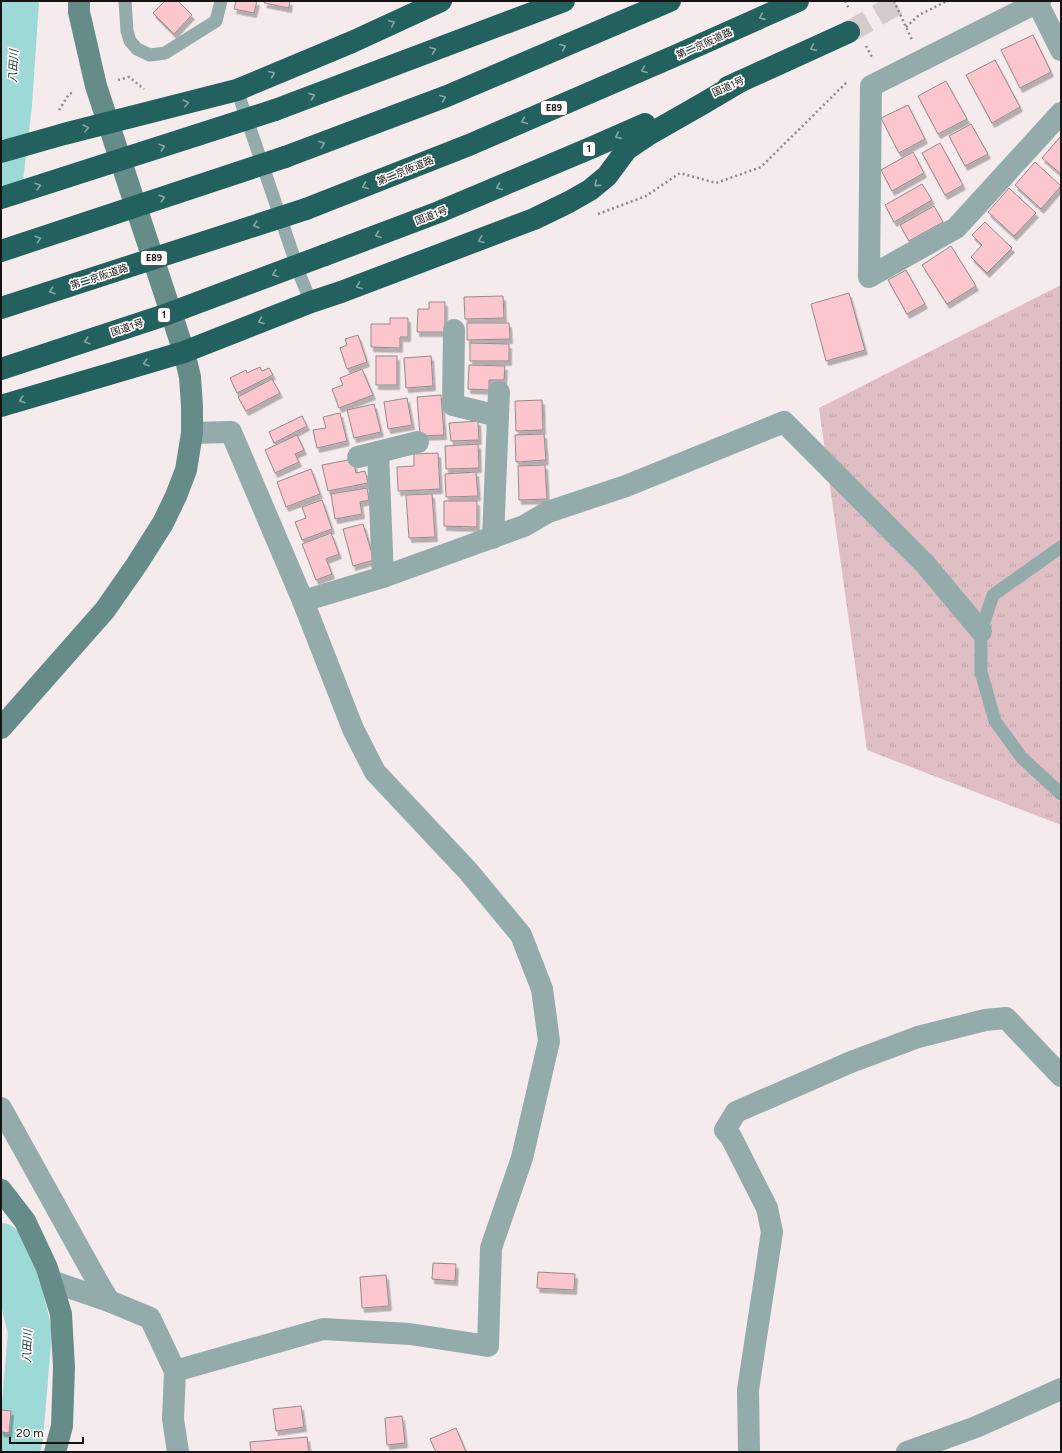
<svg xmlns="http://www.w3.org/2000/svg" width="1062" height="1453" font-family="Figtree,'Noto Sans JP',sans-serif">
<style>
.grass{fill:url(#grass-tufts)}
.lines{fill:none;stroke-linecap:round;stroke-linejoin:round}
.river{stroke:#9cd9d7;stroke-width:44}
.building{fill:#fcc6ce;stroke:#948b8c;filter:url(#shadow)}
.highway-tunnel{stroke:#d4cbcb;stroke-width:22;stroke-dasharray:22 11;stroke-linecap:butt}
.path{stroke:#90898a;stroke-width:2.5;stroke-dasharray:2 3;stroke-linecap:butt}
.lane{stroke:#93acab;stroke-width:13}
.street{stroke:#93acab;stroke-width:22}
.secondary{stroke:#668c8a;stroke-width:22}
.highway{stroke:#23615f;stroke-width:22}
.highway-bridge{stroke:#23615f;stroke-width:22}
.oneway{stroke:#86a6a5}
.labels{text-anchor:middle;stroke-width:3.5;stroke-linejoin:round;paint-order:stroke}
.shield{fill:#fefafa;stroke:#5c5858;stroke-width:1}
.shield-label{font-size:9px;font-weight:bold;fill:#161313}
.street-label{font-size:10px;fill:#161313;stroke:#fefafa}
.water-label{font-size:11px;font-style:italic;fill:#153433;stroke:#fefafa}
</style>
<defs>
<pattern id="grass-tufts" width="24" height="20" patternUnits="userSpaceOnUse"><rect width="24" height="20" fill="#e0bfc4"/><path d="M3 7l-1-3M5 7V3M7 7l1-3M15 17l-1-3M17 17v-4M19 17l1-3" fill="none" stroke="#bfa3a8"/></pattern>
<filter id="shadow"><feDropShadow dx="2.5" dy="4.5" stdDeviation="0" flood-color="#0004"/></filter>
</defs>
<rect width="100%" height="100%" fill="#f5ebec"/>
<polygon class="grass" points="1061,285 1061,825 867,750 819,408"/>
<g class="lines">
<g class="river">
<polyline points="1,179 10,105 17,1"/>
<polyline points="1,1245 15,1269 30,1332 21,1438 18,1452"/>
</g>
</g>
<g class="building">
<polygon points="165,1 178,1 192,15 174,34 153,13"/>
<polygon points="236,1 257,1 254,13 234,9"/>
<polygon points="265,1 290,1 289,8 264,3"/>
<polygon points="1033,35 1051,72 1020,88 1001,50"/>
<polygon points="995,60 1020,107 992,123 966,75"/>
<polygon points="946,81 967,119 938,134 918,96"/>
<polygon points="908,105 925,139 899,153 881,118"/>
<polygon points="971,124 988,154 965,166 949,136"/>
<polygon points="1061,136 1061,174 1042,158"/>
<polygon points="940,143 963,185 945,195 922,153"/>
<polygon points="913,152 924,173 892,191 881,170"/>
<polygon points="1035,162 1061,186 1041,209 1015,185"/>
<polygon points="922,184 932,200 894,222 885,205"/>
<polygon points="1009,188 1036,213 1014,236 988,212"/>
<polygon points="934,206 943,222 909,241 900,225"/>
<polygon points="985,222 1012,248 987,273 971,257 982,245 972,235"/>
<polygon points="951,246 976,286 947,304 922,265"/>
<polygon points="906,270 925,304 907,314 888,280"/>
<polygon points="849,293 865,350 826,361 811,304"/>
<polygon points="503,296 504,318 465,319 464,297"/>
<polygon points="429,302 445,302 445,332 417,332 418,309 429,309"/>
<polygon points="390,318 408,318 408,337 400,337 400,348 371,347 371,324 390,324"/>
<polygon points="467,323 509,323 510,339 467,340"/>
<polygon points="358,335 367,362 347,369 340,348 347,345 345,339"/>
<polygon points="470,343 509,344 509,361 470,361"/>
<rect x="376" y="356" width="21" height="29"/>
<polygon points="431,356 433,386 406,388 404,358"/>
<polygon points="469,365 505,366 504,380 489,380 489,390 468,389"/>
<polygon points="260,367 262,371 269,368 273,375 237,393 230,378 246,370 247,373"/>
<polygon points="362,369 373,395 339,408 332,389 343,385 340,378"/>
<polygon points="272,379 280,393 246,411 238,397"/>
<polygon points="441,395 444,435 420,436 417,397"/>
<polygon points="407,398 412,425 388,429 384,402"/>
<polygon points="542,400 543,430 516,431 515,401"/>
<polygon points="374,404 381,432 354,438 347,410"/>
<polygon points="340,413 347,441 317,448 313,430 326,428 323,417"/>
<polygon points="302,416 307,426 274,443 269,432"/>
<polygon points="478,421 479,440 451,441 449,423"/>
<polygon points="544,434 546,460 516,462 515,435"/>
<polygon points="297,435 304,450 295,454 299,462 275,473 265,450"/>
<polygon points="478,444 479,468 446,469 445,446"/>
<polygon points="438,453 440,489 398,491 397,467 414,466 414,454"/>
<polygon points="353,459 356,473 365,471 368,483 328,491 322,465"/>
<polygon points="545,465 547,499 519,500 518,466"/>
<polygon points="311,469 320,494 286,507 277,482"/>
<polygon points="476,472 478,496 446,497 445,474"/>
<polygon points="367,488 369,500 360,502 362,514 335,519 331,494"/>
<polygon points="432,494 435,537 409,538 406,495"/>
<polygon points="322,500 332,529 302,540 295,522 306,518 302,507"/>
<polygon points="444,501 477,501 477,527 444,526"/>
<polygon points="363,524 374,560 353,566 343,529"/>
<polygon points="331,533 339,554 326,559 332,574 316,580 302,544"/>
<polygon points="433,1263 456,1264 455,1281 432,1279"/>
<polygon points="538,1272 575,1274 574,1290 537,1288"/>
<polygon points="386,1275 389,1306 362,1308 360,1277"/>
<polygon points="301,1406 304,1427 276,1431 273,1409"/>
<polygon points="1,1410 11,1411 9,1433 1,1432"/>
<polygon points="402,1416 405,1443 387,1445 385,1418"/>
<polygon points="456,1428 466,1452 436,1452 430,1439"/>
<polygon points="307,1437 309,1452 251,1452 250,1442"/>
</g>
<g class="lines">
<polyline class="highway-tunnel" points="849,32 902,1"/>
<g class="path">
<polyline points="845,1 849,9"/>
<polyline points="894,1 912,40"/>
<polyline points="906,27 919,15 947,1"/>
<polyline points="866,46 873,59"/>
<polyline points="118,80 129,77 144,89"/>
<polyline points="59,110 69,94 74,92"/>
<polyline points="598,214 646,196 680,173 716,183 761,167 848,81"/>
</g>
<g class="lane">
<polyline points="125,1 127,31 130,41 137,49 150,55 165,53 216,21 221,1"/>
<polyline points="237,90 301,278 311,302"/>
<polyline points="1061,547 993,595 981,631 981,672 995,721 1022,758 1061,794"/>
</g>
<g class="street">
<polyline points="1040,1 871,86 869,277 956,228 1061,113"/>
<polyline points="1037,2 1061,50"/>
<polyline points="454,330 453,405 498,416"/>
<polyline points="378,452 383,577"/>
<polyline points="358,457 418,442"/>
<polyline points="493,538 499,392"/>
<polyline points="303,601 383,577 524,526 548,512 626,486 784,422 925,564 981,631"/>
<polyline points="1,1108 96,1279 109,1301"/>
<polyline points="51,1281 109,1301 150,1318 175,1371 173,1419 178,1452"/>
<polyline points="175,1371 323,1329 410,1334 488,1346 491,1248 522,1158 549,1041 542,989 521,935 468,871 375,772 353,729 303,601 231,432 192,433"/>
<polyline points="749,1452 748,1390 772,1232 767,1208 731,1137 725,1130 736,1112 851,1062 918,1037 985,1020 1006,1018 1061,1076"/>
<polyline points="907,1452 976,1427 1061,1389"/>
</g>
<g class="secondary">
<polyline points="1,728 105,610 137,564 163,523 176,496 186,470 192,433 192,406 190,377 184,352 96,86 79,12 79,1"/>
<polyline points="1,1190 25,1221 47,1268 61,1314 64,1367 62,1426 55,1452"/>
</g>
<g class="highway">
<polyline points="728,87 849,32"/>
<polyline points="275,110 564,1"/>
<polyline points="1,152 64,134 237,90 352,42 441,1"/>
<polyline points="285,157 447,96 670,1"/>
<polyline points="306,209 469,145 677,55 798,1"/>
<polyline points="325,255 439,212 593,147 645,124"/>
<polyline points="1,406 184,352 311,302 341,292 534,219 569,202 590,190 607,176 627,149 648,135 704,103 741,81"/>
</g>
<g class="highway-bridge">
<polyline points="1,198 275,110"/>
<polyline points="1,251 285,157"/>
<polyline points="1,308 306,209"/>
<polyline points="1,369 162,316 325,255"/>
</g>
</g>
<defs><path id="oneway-chevron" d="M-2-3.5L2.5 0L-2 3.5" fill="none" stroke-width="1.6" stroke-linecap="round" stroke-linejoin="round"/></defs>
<g class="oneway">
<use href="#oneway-chevron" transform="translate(762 17) rotate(156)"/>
<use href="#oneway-chevron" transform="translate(392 23) rotate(-25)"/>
<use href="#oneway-chevron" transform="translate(563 47) rotate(-23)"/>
<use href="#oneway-chevron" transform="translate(813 48) rotate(156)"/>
<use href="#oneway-chevron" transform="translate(433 50) rotate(-21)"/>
<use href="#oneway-chevron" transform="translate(644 70) rotate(157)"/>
<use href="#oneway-chevron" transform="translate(272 74) rotate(-22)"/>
<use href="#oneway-chevron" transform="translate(312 96) rotate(-21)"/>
<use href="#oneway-chevron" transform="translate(443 98) rotate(-21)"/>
<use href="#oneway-chevron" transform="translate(186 103) rotate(-14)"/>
<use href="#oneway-chevron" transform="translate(524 121) rotate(157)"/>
<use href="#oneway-chevron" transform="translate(86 128) rotate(-14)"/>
<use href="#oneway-chevron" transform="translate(618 136) rotate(156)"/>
<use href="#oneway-chevron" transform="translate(322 144) rotate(-21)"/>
<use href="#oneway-chevron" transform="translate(162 147) rotate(-18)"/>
<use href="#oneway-chevron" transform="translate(597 184) rotate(139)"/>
<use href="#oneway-chevron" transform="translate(38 186) rotate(-17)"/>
<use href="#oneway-chevron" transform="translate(365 186) rotate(158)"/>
<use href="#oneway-chevron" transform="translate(499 187) rotate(157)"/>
<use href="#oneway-chevron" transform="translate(162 198) rotate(-18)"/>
<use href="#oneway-chevron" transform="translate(256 225) rotate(162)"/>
<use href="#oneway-chevron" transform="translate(378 235) rotate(160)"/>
<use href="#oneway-chevron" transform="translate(38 239) rotate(-18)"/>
<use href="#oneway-chevron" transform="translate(481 240) rotate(159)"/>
<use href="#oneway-chevron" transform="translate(275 274) rotate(160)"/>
<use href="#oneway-chevron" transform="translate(359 286) rotate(159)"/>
<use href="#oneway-chevron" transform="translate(52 291) rotate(162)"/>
<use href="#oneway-chevron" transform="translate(261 321) rotate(159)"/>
<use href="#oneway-chevron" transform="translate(87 341) rotate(162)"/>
<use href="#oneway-chevron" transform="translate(146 363) rotate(163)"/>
<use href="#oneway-chevron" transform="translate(22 400) rotate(163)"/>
</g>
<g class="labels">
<g class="shield">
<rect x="541" y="101" width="26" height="14" rx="3"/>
<rect x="583" y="142" width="12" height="14" rx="3"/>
<rect x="141" y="251" width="26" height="14" rx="3"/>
<rect x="158" y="308" width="12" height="14" rx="3"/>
</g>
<g class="shield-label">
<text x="554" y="111">E89</text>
<text x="589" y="152">1</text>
<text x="154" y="261">E89</text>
<text x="164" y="318">1</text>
</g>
<g class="street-label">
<text transform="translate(704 43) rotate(-24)" y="4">第二京阪道路</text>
<text transform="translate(728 86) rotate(-24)" y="4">国道1号</text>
<text transform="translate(405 170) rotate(-22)" y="4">第二京阪道路</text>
<text transform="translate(431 215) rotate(-21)" y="4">国道1号</text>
<text transform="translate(99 276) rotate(-18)" y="4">第二京阪道路</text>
<text transform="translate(127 327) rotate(-18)" y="4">国道1号</text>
</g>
<g class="water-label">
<text transform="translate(13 66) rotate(-87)" y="4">八田川</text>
<text transform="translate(27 1346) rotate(-88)" y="4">八田川</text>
</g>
</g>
<rect width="1062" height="1453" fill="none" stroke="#161313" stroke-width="4"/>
<path d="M10 1437v6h73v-6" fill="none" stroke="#161313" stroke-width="2"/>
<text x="16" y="1437" font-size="12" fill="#161313" stroke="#fefafa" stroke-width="3" paint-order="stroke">20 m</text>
</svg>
